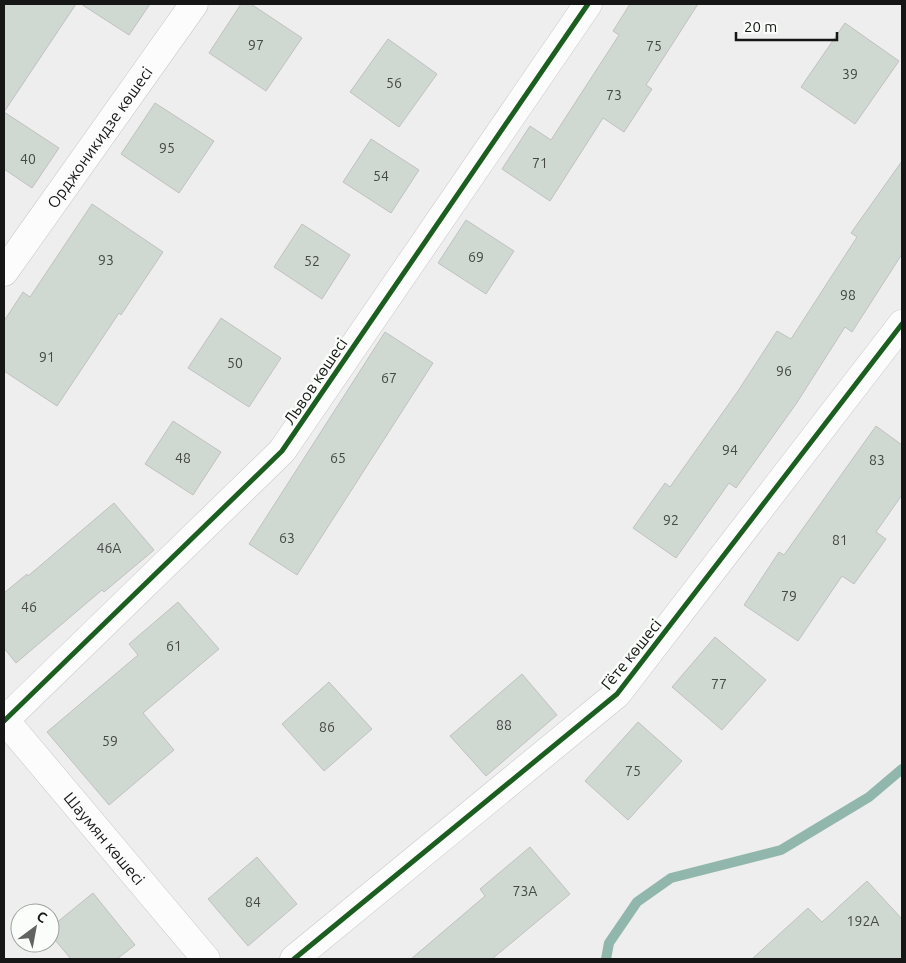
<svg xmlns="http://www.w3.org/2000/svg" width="906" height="963" font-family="Ubuntu,sans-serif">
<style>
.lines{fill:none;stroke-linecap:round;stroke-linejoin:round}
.stream{stroke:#91b6ab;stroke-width:10}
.building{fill:#d0d8d2;stroke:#c0c1c0}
.street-casing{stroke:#c8c9c8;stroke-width:29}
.street{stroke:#fcfcfc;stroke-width:28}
.cycleway-casing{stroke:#fafdf9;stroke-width:8}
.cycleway{stroke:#1b5e20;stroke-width:5}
.labels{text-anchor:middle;stroke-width:5;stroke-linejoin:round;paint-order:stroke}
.number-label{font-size:14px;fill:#454845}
.street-label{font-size:16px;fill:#151615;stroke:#fafdf9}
</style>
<rect width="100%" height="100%" fill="#edeeed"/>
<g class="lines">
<polyline class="stream" points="606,959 609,943 637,902 671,878 781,850 869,797 902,769"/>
</g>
<g class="building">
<polygon points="4,4 76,4 4,112 59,148 32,188 4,169"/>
<polygon points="81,4 150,4 129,35"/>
<polygon points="241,4 251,4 302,38 266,91 209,53"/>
<polygon points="630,4 698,4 646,85 652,89 624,132 603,118 550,201 502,169 530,126 551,140 619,35 613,31"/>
<polygon points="845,23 899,61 855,124 801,87"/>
<polygon points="388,39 437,74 399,127 350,92"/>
<polygon points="155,103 214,141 179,193 121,154"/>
<polygon points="371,139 419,170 391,213 343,182"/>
<polygon points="902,161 902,254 852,332 845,327 796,404 736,488 729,483 676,558 633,528 665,483 670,487 738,391 777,331 791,339 857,237 851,233"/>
<polygon points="92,204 163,252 121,315 119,313 57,406 4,371 4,321 23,292 30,297"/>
<polygon points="466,220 514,251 486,294 438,263"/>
<polygon points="302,224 350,255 322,299 274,267"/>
<polygon points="221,318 281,358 249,407 188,368"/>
<polygon points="385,332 433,363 297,575 249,544"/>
<polygon points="173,421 221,452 193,495 145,464"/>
<polygon points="876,426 902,445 902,495 876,532 886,539 854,584 842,576 798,641 744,605 779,552 784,555"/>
<polygon points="114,503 154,550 104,592 102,590 16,663 4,648 4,593 27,574 28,576"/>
<polygon points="178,602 219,649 143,713 174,750 109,805 47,732 138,655 129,644"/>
<polygon points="715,637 766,680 722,730 672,687"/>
<polygon points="522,674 557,715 486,776 450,736"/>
<polygon points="329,682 372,729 324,771 282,724"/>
<polygon points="638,722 682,761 628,820 585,781"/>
<polygon points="530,847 570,894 492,959 411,959 485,896 480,889"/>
<polygon points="257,857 297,904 248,946 208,899"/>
<polygon points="867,881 902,919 902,959 752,959 808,908 822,922"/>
<polygon points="93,893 135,945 117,959 71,959 50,934 50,928"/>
</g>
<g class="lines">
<g class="street-casing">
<g id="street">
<path id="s1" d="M4 272 194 4"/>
<path id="s2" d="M4 719 206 959"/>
<polyline points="4,721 282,451 588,4"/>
<polyline points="294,959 617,694 902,324"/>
</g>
</g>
<use href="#street" class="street"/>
<g class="cycleway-casing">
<g id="cycleway">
<polyline points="4,721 282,451 588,4"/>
<polyline points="294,959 617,694 902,324"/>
</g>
</g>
<use href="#cycleway" class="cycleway"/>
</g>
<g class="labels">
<g class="number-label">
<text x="256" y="50">97</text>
<text x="654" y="51">75</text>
<text x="850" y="79">39</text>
<text x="394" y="88">56</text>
<text x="614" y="100">73</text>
<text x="167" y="153">95</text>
<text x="28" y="164">40</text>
<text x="540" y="168">71</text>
<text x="381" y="181">54</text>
<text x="476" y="262">69</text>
<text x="106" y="265">93</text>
<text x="312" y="266">52</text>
<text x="848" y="300">98</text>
<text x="47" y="362">91</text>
<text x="235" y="368">50</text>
<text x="784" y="376">96</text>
<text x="389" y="383">67</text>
<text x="730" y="455">94</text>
<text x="183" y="463">48</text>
<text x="338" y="463">65</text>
<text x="877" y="465">83</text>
<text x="671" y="525">92</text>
<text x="287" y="543">63</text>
<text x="840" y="545">81</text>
<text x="109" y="553">46А</text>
<text x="789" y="601">79</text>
<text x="29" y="612">46</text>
<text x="174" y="651">61</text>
<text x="719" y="689">77</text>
<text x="504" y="730">88</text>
<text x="327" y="732">86</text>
<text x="110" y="746">59</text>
<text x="633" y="776">75</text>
<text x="525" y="896">73А</text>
<text x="253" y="907">84</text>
<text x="863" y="926">192А</text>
</g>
<g class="street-label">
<text dy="6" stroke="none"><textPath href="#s1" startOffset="165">Орджоникидзе көшесі</textPath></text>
<text transform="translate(315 381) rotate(-56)" y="6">Львов көшесі</text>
<text transform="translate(631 654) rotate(-51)" y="6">Гёте көшесі</text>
<text dy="6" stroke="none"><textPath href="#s2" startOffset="156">Шаумян көшесі</textPath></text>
</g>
</g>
<rect width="906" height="963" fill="none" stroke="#151615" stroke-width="10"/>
<g transform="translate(35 928) rotate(32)"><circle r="24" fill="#fafdf9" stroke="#9ea19e"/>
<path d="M0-4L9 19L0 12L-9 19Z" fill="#616261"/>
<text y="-8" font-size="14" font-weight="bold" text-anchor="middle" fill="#151615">С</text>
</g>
<path d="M736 32v8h101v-8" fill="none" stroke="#151615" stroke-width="2.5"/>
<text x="744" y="32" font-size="15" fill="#151615" stroke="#fafdf9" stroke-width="4" paint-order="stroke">20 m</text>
</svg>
